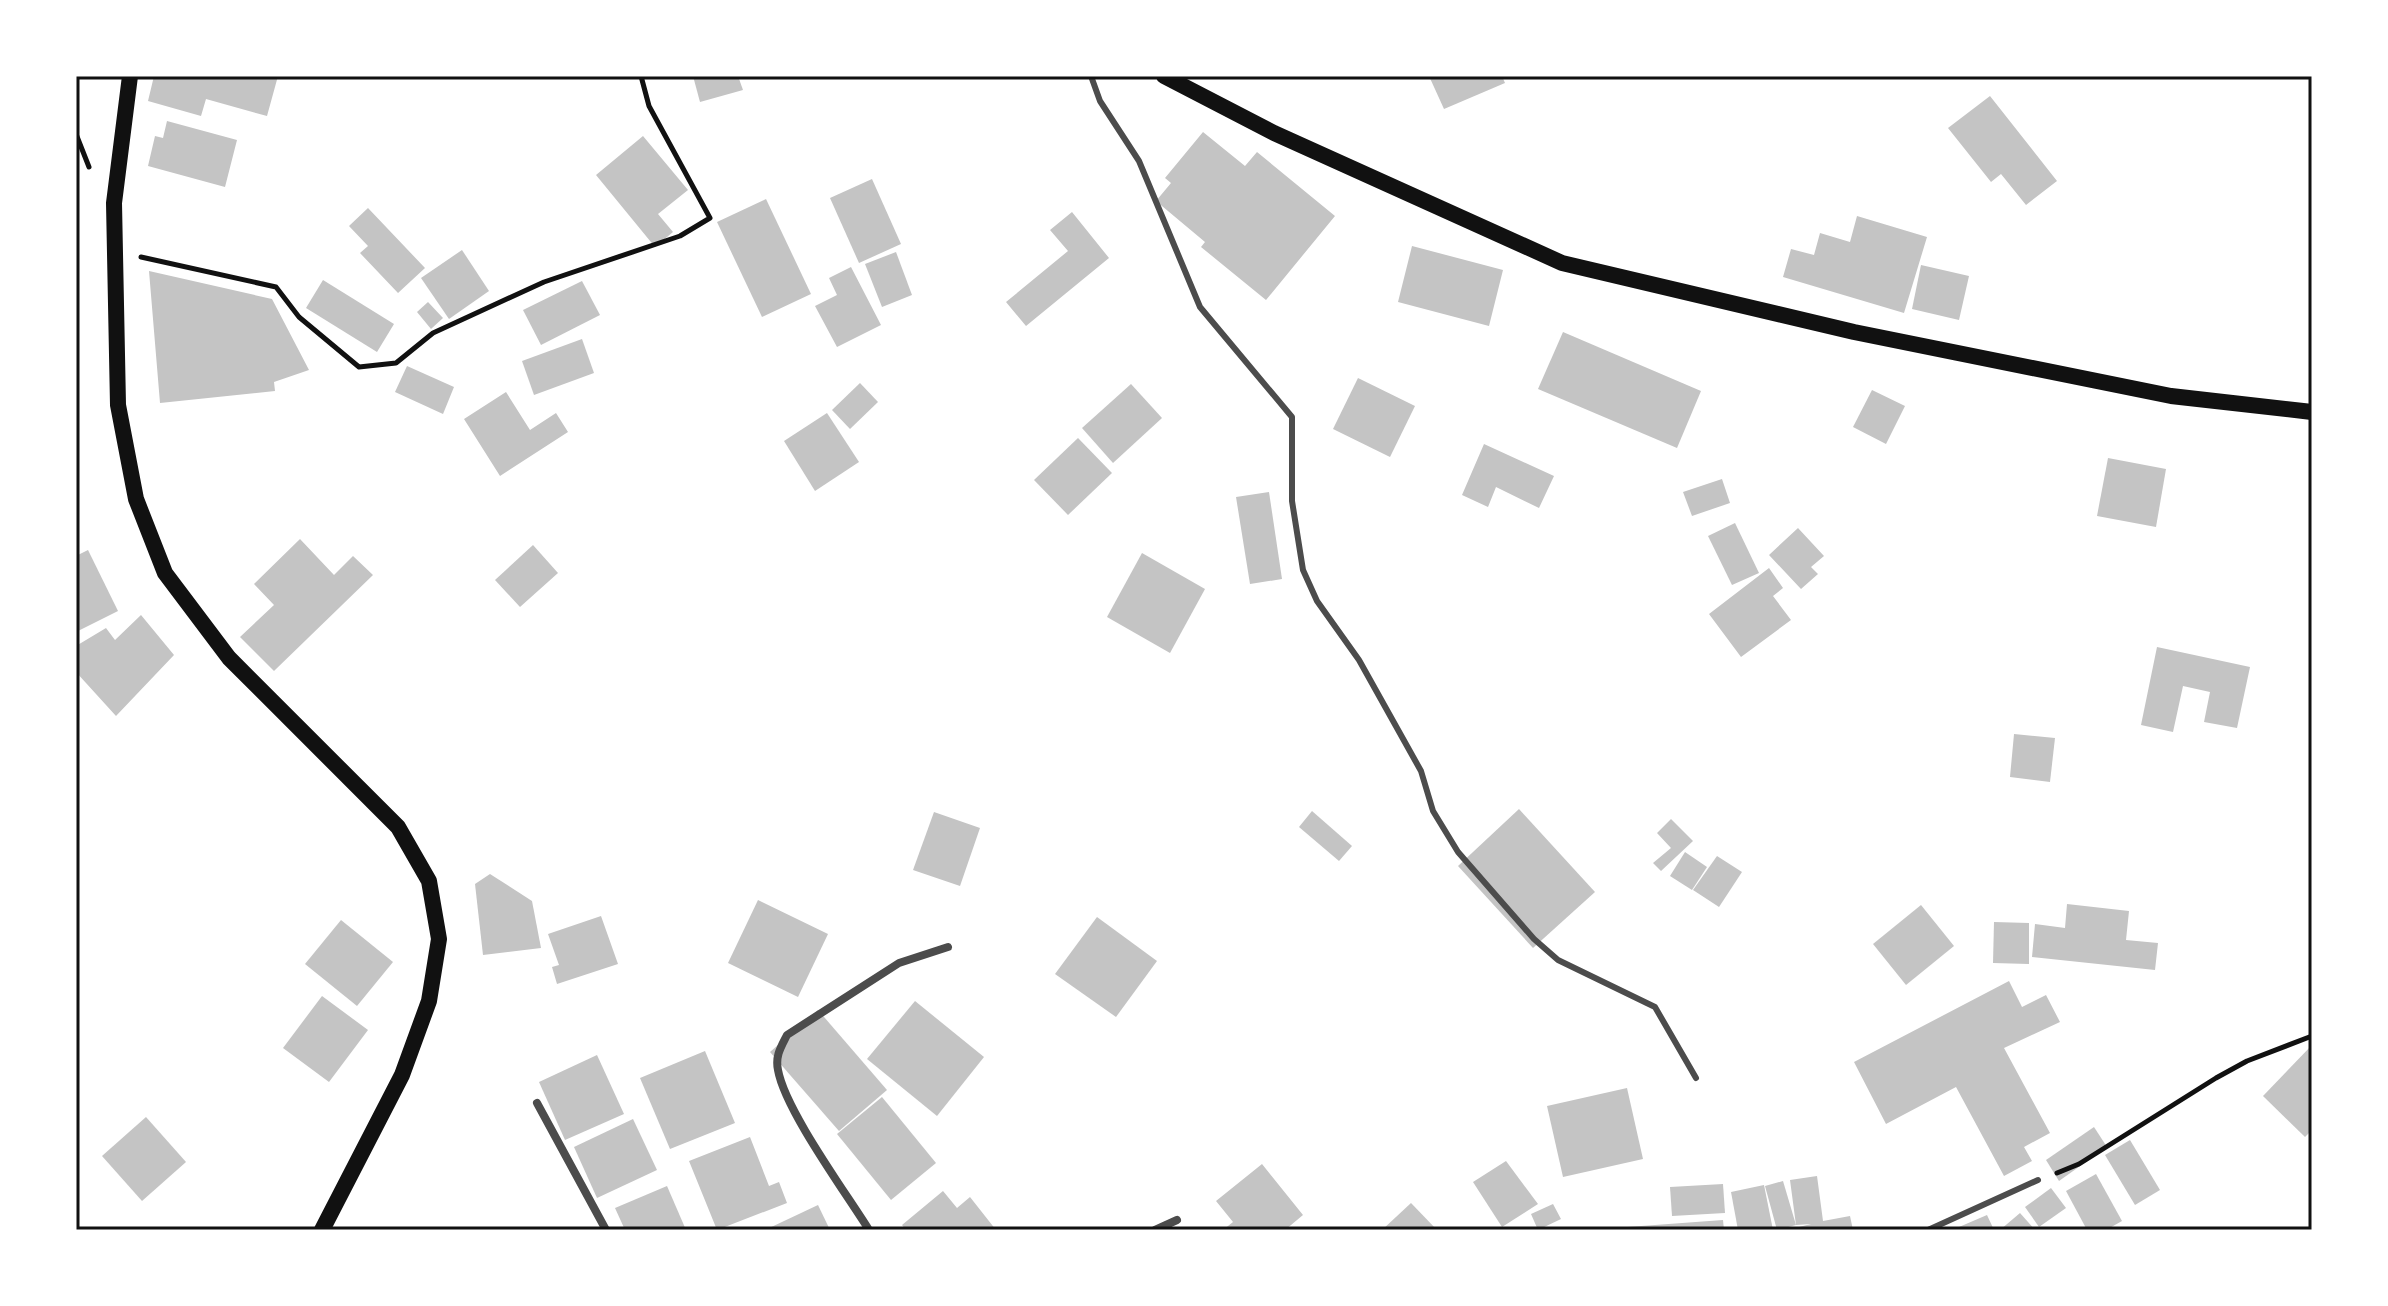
<svg xmlns="http://www.w3.org/2000/svg" width="2388" height="1306" font-family="'PT Sans',sans-serif">
<style>
.building{fill:#c4c4c4}
.lines{fill:none;stroke-linecap:round;stroke-linejoin:round}
.path{stroke:#111;stroke-width:5}
.service{stroke:#4c4c4c;stroke-width:6}
.minor{stroke:#4c4c4c;stroke-width:8}
.secondary{stroke:#111;stroke-width:16}
.neatline{fill:none;stroke:#111;stroke-width:3}
</style>
<rect width="100%" height="100%" fill="#fff"/>
<g class="building">
<polygon points="154,76 278,76 267,116 206,99 201,116 148,101"/>
<polygon points="693,76 738,76 743,90 700,102"/>
<polygon points="1429,76 1502,76 1505,83 1444,109"/>
<polygon points="1990,96 2057,181 2026,205 2001,174 1991,182 1948,128"/>
<polygon points="167,121 237,140 225,187 148,166 155,136 163,138"/>
<polygon points="1203,132 1245,166 1257,152 1335,216 1266,300 1201,247 1205,242 1156,201 1171,183 1165,178"/>
<polygon points="643,136 688,190 658,214 673,232 655,247 596,175"/>
<polygon points="872,179 901,244 859,263 830,198"/>
<polygon points="766,199 811,294 762,317 717,222"/>
<polygon points="368,208 425,268 398,293 360,253 368,246 349,226"/>
<polygon points="1072,212 1109,258 1026,326 1006,302 1068,251 1050,230"/>
<polygon points="1857,216 1927,237 1904,313 1783,277 1791,249 1814,255 1820,233 1850,242"/>
<polygon points="1412,246 1503,270 1489,326 1398,302"/>
<polygon points="462,250 489,291 449,319 421,278"/>
<polygon points="896,252 912,295 882,307 865,264"/>
<polygon points="1921,265 1969,276 1959,320 1912,309"/>
<polygon points="851,267 881,325 837,347 815,306 837,295 829,278"/>
<polygon points="149,271 272,299 309,370 274,382 275,391 160,403"/>
<polygon points="323,280 394,324 377,352 306,308"/>
<polygon points="582,281 600,315 541,345 523,310"/>
<polygon points="428,302 443,318 431,329 417,312"/>
<polygon points="1563,332 1701,391 1677,448 1538,389"/>
<polygon points="582,339 594,373 534,395 522,361"/>
<polygon points="407,366 454,387 443,414 395,392"/>
<polygon points="1358,378 1415,406 1390,457 1333,429"/>
<polygon points="860,383 878,402 850,429 832,410"/>
<polygon points="1131,384 1162,418 1113,463 1082,428"/>
<polygon points="1872,390 1905,406 1886,444 1853,427"/>
<polygon points="506,392 530,430 556,413 568,432 500,476 464,419"/>
<polygon points="827,413 859,462 815,491 784,441"/>
<polygon points="1078,438 1112,473 1068,515 1034,480"/>
<polygon points="1484,444 1554,476 1539,508 1496,487 1488,507 1462,495"/>
<polygon points="2108,458 2166,469 2156,527 2097,516"/>
<polygon points="1722,479 1730,503 1692,516 1683,492"/>
<polygon points="1269,492 1282,579 1250,584 1236,497"/>
<polygon points="1735,523 1759,573 1732,585 1708,536"/>
<polygon points="1798,528 1824,556 1811,567 1818,574 1801,589 1769,555"/>
<polygon points="300,539 334,575 353,556 373,575 274,671 240,637 274,605 254,584"/>
<polygon points="533,545 558,573 520,607 495,580"/>
<polygon points="88,550 118,611 76,632 76,556"/>
<polygon points="1142,553 1205,589 1170,653 1107,617"/>
<polygon points="1769,568 1783,588 1773,596 1791,620 1741,657 1709,614"/>
<polygon points="141,615 174,655 116,716 76,672 76,646 106,628 115,640"/>
<polygon points="2157,647 2250,667 2237,728 2204,722 2210,692 2183,686 2173,732 2141,725"/>
<polygon points="2014,734 2055,738 2050,782 2010,777"/>
<polygon points="1519,809 1595,892 1533,948 1458,866"/>
<polygon points="1312,811 1352,846 1339,861 1299,827"/>
<polygon points="934,812 980,828 960,886 913,870"/>
<polygon points="1671,819 1693,841 1661,871 1653,863 1671,848 1657,833"/>
<polygon points="1685,852 1707,867 1692,890 1670,876"/>
<polygon points="1717,856 1742,872 1719,907 1693,890"/>
<polygon points="490,874 532,901 541,948 483,955 475,884"/>
<polygon points="758,900 828,934 798,997 728,963"/>
<polygon points="2067,904 2129,911 2126,940 2158,943 2155,970 2032,957 2035,924 2065,928"/>
<polygon points="1921,905 1954,946 1906,985 1873,944"/>
<polygon points="601,916 618,964 557,984 552,967 559,965 548,934"/>
<polygon points="1097,917 1157,961 1116,1017 1055,974"/>
<polygon points="341,920 393,962 357,1006 305,964"/>
<polygon points="1994,922 2029,923 2029,964 1993,963"/>
<polygon points="2009,981 2022,1007 2046,995 2060,1022 2004,1048 2050,1133 2024,1147 2032,1161 2004,1176 1956,1087 1886,1124 1854,1062"/>
<polygon points="322,996 368,1030 329,1082 283,1048"/>
<polygon points="915,1001 984,1057 937,1116 867,1059"/>
<polygon points="818,1010 887,1090 839,1131 770,1052"/>
<polygon points="2312,1045 2312,1130 2305,1137 2263,1096"/>
<polygon points="705,1051 735,1123 670,1149 640,1078"/>
<polygon points="597,1055 624,1114 565,1140 539,1082"/>
<polygon points="1627,1088 1643,1159 1563,1177 1547,1106"/>
<polygon points="882,1097 936,1163 891,1200 837,1134"/>
<polygon points="146,1117 186,1162 142,1201 102,1156"/>
<polygon points="633,1119 657,1170 597,1198 574,1147"/>
<polygon points="2094,1127 2107,1147 2059,1181 2046,1160"/>
<polygon points="750,1137 769,1186 779,1182 787,1203 717,1230 689,1161"/>
<polygon points="2130,1140 2160,1190 2135,1205 2105,1155"/>
<polygon points="1506,1161 1538,1204 1502,1227 1473,1182"/>
<polygon points="1262,1164 1303,1215 1285,1230 1223,1230 1233,1222 1216,1201"/>
<polygon points="2096,1174 2122,1221 2106,1230 2087,1230 2066,1191"/>
<polygon points="1817,1176 1823,1221 1850,1216 1853,1230 1787,1230 1811,1224 1796,1225 1790,1180"/>
<polygon points="1783,1181 1796,1225 1777,1230 1765,1186"/>
<polygon points="1723,1184 1725,1213 1672,1216 1670,1187"/>
<polygon points="1764,1185 1773,1230 1738,1230 1731,1192"/>
<polygon points="667,1186 686,1230 625,1230 615,1208"/>
<polygon points="2051,1188 2066,1208 2039,1227 2025,1207"/>
<polygon points="943,1191 957,1208 970,1197 996,1230 906,1230 902,1225"/>
<polygon points="1411,1203 1437,1230 1382,1230"/>
<polygon points="1553,1204 1561,1219 1538,1230 1531,1214"/>
<polygon points="818,1205 830,1230 765,1230"/>
<polygon points="2020,1213 2035,1230 2000,1230"/>
<polygon points="1987,1215 1994,1230 1952,1230"/>
<polygon points="1723,1220 1724,1230 1614,1230 1614,1228"/>
</g>
<g class="lines">
<g class="path">
<polyline points="76,134 89,167"/>
<polyline points="141,257 276,287 299,317 359,367 396,363 433,333 544,282 680,236 710,218 649,106 641,76"/>
<polyline points="2057,1173 2079,1164 2216,1078 2247,1061 2312,1036"/>
</g>
<g class="service">
<polyline points="1091,76 1100,101 1139,161 1200,307 1292,417 1292,501 1303,570 1317,601 1359,660 1421,771 1433,811 1458,852 1534,939 1558,960 1655,1007 1696,1078"/>
<polyline points="1928,1230 2038,1180"/>
</g>
<g class="minor">
<polyline points="537,1103 606,1230"/>
<path d="M869 1230C846 1193 785 1110 778 1070 775 1056 781 1047 787 1035L899 963 948 947"/>
<polyline points="1155,1230 1177,1220"/>
</g>
<g class="secondary">
<polyline points="130,76 114,203 118,405 136,499 165,573 229,658 398,827 429,881 439,939 429,1001 402,1075 322,1230"/>
<polyline points="1164,76 1274,133 1562,263 1854,332 2171,396 2312,412"/>
</g>
</g>
<rect width="2388" height="1306" fill="none" stroke="#ffffff" stroke-width="156"/>
<rect x="78" y="78" width="2232" height="1150" class="neatline"/>
</svg>
